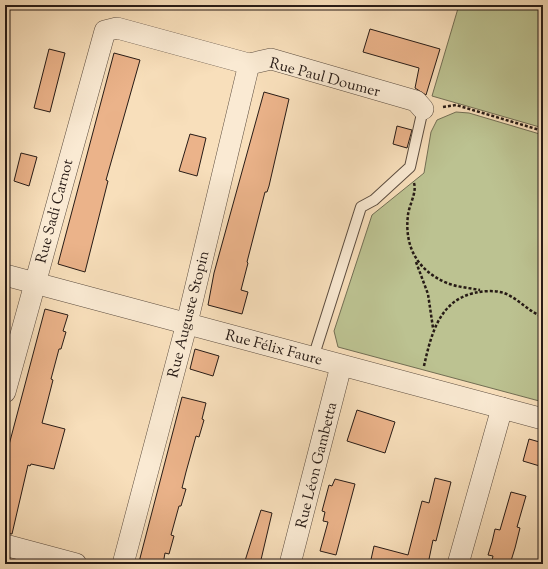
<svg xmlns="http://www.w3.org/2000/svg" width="548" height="569" font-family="'Sorts Mill Goudy',serif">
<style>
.green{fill:#bcc291;stroke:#726e54}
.building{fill:#ebb38a;stroke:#271b16}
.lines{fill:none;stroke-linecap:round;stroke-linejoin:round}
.service-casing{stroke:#5b4c3f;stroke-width:12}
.minor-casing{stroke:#5b4c3f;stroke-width:22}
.path{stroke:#271b16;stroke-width:2.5;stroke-dasharray:3 2;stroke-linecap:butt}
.service{stroke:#faead3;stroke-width:10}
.minor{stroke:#faead3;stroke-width:21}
.labels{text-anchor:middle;stroke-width:3.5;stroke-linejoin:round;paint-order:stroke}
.street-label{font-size:15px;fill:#271b16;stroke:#faead3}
</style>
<rect width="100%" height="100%" fill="#f8dfbb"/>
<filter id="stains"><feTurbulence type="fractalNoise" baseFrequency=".005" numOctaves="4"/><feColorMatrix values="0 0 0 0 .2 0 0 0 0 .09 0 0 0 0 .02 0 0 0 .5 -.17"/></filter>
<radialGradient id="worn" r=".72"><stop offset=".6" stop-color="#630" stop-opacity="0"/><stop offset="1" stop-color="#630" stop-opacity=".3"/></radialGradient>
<g class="green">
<polygon points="459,5 543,5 543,128 432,96"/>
<polygon points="456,112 469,113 543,135 543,402 338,347 334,331 372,215 424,173 431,132 437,120"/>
</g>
<g class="building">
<polygon points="370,29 440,49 426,95 415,88 419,68 363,52"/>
<polygon points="49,49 65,53 50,112 34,108"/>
<polygon points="114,53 140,60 106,180 108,181 85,272 58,264"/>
<polygon points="264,92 289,99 269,186 267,192 265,192 247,262 248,263 241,290 248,292 242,314 208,305 214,273"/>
<polygon points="397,126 412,130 407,148 393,144"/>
<polygon points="190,134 206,138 197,176 179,171"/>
<polygon points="21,153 37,157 29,186 14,181"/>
<polygon points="45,309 68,315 63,331 66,332 61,349 59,349 51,379 53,380 42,423 65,429 54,469 31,464 30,466 28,465 12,534 5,533 5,460"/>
<polygon points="195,349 219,356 213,376 190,369"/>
<polygon points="182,397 206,403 202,419 204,420 199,437 196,436 186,472 182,488 186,489 181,506 179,506 171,535 174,536 169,554 165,553 163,564 147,564 139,562"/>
<polygon points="357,410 395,422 385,453 347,441"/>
<polygon points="529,439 543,443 543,467 523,461"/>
<polygon points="435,478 451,482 436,541 433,540 428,564 370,564 374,546 408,555 422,501 429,503"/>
<polygon points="335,479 355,484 336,555 320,551 328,522 323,521 325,512 322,511 329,485 332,486"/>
<polygon points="511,492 526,496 517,527 520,528 515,548 510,564 491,564 493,556 488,555 492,542 495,529 500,530"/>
<polygon points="261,510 272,513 260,564 244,564"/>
</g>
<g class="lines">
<g class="service-casing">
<polyline id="service" points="313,358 361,207 374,200 410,167 423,109"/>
</g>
<g class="minor-casing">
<g id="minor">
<polyline points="5,275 543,419"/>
<polyline points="5,392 105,31 117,28 249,64 271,59 416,101 423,109"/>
<polyline points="5,545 76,564"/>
<polyline points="123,564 187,323 249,64"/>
<polyline points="290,564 341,366"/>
<polyline points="458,564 502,408"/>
</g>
</g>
<g class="path">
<polyline points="443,107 456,105 543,131"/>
<path d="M414 183C417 193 409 205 408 215 404 247 418 271 447 283 457 287 469 288 480 290"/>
<polyline points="416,262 428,294 433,328"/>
<path d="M424 366C431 335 439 301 474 293 483 291 495 290 504 293 519 299 529 312 543 317"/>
</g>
<use href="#service" class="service"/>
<use href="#minor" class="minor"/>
</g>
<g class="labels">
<g class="street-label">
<text transform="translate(325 77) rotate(15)" y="5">Rue Paul Doumer</text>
<text transform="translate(54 211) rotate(-75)" y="5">Rue Sadi Carnot</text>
<text transform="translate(188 314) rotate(-76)" y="5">Rue Auguste Stopin</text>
<text transform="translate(274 347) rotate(15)" y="5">Rue Félix Faure</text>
<text transform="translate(316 465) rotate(-76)" y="5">Rue Léon Gambetta</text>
</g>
</g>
<rect width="548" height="569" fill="none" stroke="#f8dfbb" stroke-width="20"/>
<rect x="6" y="6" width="536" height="557" fill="none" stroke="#271b16" stroke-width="2"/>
<rect x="10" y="10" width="528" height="549" fill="none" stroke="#271b16"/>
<rect width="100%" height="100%" filter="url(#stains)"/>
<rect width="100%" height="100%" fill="url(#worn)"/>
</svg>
